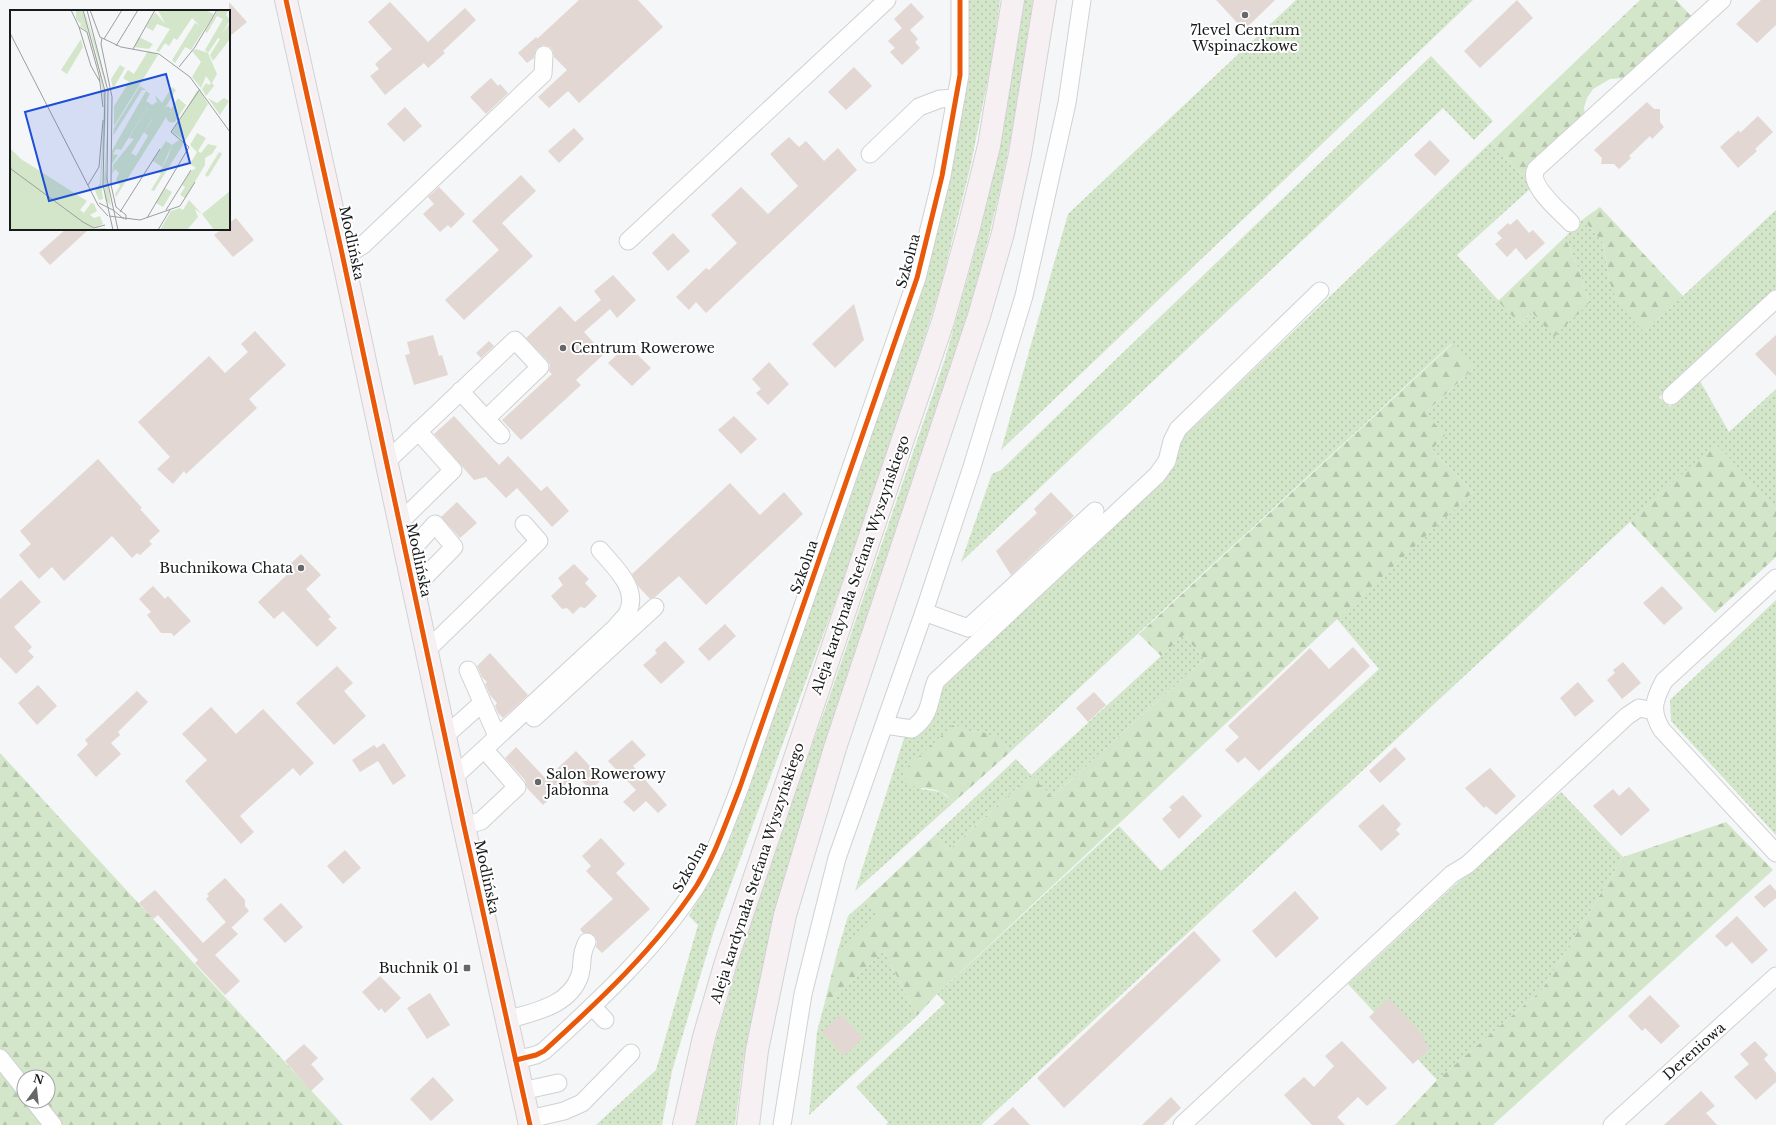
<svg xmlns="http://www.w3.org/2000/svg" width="1776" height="1125" font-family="'Libre Baskerville',serif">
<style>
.grass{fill:url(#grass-dots)}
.forest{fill:url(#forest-firs);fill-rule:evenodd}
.building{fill:#e2d7d2}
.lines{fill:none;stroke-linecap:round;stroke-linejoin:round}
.minor-casing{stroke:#d0d1d2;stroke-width:19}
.major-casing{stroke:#d2d2d4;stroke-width:24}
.minor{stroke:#fefefe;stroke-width:17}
.major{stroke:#f7f0f2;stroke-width:22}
.cycleway-casing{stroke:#fff;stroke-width:8}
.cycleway{stroke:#e8590c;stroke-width:5}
.poi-dot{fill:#666768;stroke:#fff;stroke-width:1.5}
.labels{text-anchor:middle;stroke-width:4;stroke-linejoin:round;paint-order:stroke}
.poi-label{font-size:14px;fill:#191a1b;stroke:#fff;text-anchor:start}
.street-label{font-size:14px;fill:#191a1b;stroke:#fff}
.inset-road{fill:none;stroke:#9d9ea0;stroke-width:1}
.view{fill:#1d4ed8;fill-opacity:0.15;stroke:#1d4ed8;stroke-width:2}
.inset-edge{fill:none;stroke:#191a1b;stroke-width:2}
</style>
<defs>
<pattern id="grass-dots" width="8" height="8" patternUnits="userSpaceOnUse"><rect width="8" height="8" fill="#d3e6c9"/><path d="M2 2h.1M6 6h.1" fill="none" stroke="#b5c5ac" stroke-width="1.8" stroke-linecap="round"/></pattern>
<pattern id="forest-firs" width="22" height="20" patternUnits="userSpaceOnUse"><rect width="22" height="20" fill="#d3e6c9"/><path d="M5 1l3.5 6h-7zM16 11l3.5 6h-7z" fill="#b5c5ac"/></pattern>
</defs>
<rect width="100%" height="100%" fill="#f5f6f8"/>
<g class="grass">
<polygon points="968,0 1000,0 993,53 971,164 940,289 874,497 714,930 672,1071 662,1125 596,1125 656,1070 698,925 689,916 731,837 853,490 922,281 953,161 969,62"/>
<polygon points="1022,0 1033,0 1018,103 1002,181 986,248 954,364 837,708 797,835 767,949 743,1062 735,1125 696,1125 712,1053 745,939 781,830 827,704 945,359 977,244 993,178 1008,101"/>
<polygon points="1296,0 1473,0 1001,450 1068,214"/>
<polygon points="1431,56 1493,121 1474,140 1443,108 961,562 992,474 1001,470"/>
<path d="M1491 142 1522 175 1526 171 1531 188 1457 255 1520 324 1532 312 1589 303 1579 269 1565 237 1583 219 1603 243 1610 283 1644 332 1776 210V289L1659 397 1670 407 1700 381 1729 432 1776 389V510L1716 444 1630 522 981 1125H886L888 1122 856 1087 945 1003 937 994 1119 826 1161 871 1379 669 1337 619 1473 492 1432 449 1425 413 1474 368 1451 344 1010 752 1004 744 983 732 965 731 954 724 921 789 941 792 954 802 855 891 904 738C939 729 929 717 938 690L1171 470 1176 463 1180 440Z"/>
<polygon points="1776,600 1776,835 1671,721 1670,700"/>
<polygon points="1184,635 1204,659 1052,797 1031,775 949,850 935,835 1016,759 1031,775"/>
<polygon points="1561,792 1623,857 1542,990 1437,1080 1348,984 1453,887"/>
<polygon points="866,900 879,916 837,953 848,916"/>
<polygon points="884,951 917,1016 809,1115 817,1032 824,1005"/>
</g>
<g class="forest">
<polygon points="1640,0 1676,0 1693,18 1628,78 1610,79 1593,89 1587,98 1584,107 1585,117 1522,175 1491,142"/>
<polygon points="1600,207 1683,296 1644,332 1618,304 1610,283 1603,243 1583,219"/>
<polygon points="1565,237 1579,269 1589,303 1554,337 1532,312 1520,324 1498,301"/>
<polygon points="1452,344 1474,368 1425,413 1445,435 1432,449 1473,492 937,994 917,1016 884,951 824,1005 837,953 878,916 866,900 935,835 949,850 1031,775 1052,797 1204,659 1184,635 1161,656 1139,634"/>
<polygon points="1716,443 1776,510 1776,557 1715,613 1630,522"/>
<path d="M954 724 966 731 983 732 993 736 1004 744 1010 752 954 802C949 798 945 793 939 791 921 785 913 794 902 772Z"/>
<path d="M0 753 343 1125H0ZM24 1077H48V1101H24Z"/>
<polygon points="1726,822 1773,870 1493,1125 1395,1125 1437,1080 1542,990 1623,857"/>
</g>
<g class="building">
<polygon points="579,0 638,0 663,27 579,103 568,91 549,108 538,97 567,70 554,57 553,51 550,47 543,45 537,39"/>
<polygon points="1216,0 1275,0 1244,30"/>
<polygon points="1517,0 1533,18 1480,68 1464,51"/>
<polygon points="1761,0 1776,0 1776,25 1757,43 1736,24"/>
<polygon points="229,2 247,22 229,37"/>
<polygon points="390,2 428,42 465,8 476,20 443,51 445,53 428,68 424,63 385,95 370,76 379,69 375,64 392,49 368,22"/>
<polygon points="911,3 924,17 910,30 918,39 915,42 920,48 902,65 890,52 895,48 888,41 902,28 894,19"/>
<polygon points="536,37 543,45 536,49 534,58 527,63 518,53"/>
<polygon points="854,67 872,86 846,110 828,92"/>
<polygon points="491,78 498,86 500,84 508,93 486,114 470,97"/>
<polygon points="1647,102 1654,109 1660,109 1660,122 1664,127 1652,139 1650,136 1629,156 1631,158 1619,169 1614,164 1601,164 1602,158 1594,150"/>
<polygon points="405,107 422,126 404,142 387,124"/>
<polygon points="1758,116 1773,132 1755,149 1757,151 1738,168 1720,147 1739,130 1740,133"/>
<polygon points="574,128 584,139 559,163 548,151"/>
<polygon points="789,137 799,147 806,141 824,161 838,148 857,170 706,313 696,302 689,310 676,297 706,268 709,270 737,243 711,215 741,187 768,214 798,186 770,154"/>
<polygon points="1430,140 1450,161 1435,176 1414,155"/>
<polygon points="521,175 536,191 502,223 533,256 464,320 445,300 499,250 472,221"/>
<polygon points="439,187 465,214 451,228 448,225 440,232 423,214 434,204 428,197"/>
<polygon points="236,218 254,240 233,257 214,235 222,229 229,229 229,223"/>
<polygon points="1517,219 1529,233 1533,230 1545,243 1526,260 1516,248 1507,257 1495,244 1502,238 1497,233 1508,223 1510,225"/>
<polygon points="66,229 89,229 50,265 39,253"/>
<polygon points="673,233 690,251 668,271 652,253"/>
<polygon points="613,275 636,300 617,318 610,309 584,332 604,354 576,380 581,385 521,440 502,420 552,374 549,371 550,365 547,360 526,338 560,306 575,322 601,300 594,291"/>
<polygon points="854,304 864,340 835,368 812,344"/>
<polygon points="255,331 286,365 249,399 257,408 186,474 184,471 173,484 157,469 170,457 138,422 209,356 225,373 248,352 241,344"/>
<polygon points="433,335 439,356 442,355 448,375 414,385 405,355 410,354 407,342"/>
<polygon points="1776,335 1776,376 1755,354"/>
<polygon points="489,341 494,346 481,358 476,353"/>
<polygon points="628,345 651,368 632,386 608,363"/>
<polygon points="769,362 789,384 768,405 756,393 761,389 752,379"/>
<polygon points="454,416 499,465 508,456 541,491 547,486 569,511 552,527 517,488 506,498 486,477 474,480 434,434"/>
<polygon points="734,416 757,439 741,454 718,430"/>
<polygon points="98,459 142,508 140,509 160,531 149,541 152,544 140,555 137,553 132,558 112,536 64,581 52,567 39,579 19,555 31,544 20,531"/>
<polygon points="730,483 760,515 784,492 803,514 706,605 679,576 655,597 650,599 638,586 632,574"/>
<polygon points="1051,492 1074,516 1011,575 996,551 1037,513 1034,509"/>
<polygon points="457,502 477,523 460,538 441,517"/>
<polygon points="301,554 321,575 306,589 331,617 328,619 337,628 317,647 283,611 274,619 258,602 290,572 286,568"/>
<polygon points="574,564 589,579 585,583 597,596 585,608 580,607 573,614 567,608 562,609 551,596 563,585 558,578"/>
<polygon points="21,580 41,602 14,627 32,647 28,651 34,657 16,674 0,657 0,599"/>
<polygon points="153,586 165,599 168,596 191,621 174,636 171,633 161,633 147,615 151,612 139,599"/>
<polygon points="1662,586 1683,608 1664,625 1643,603"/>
<polygon points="725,624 736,636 709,661 698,649"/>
<polygon points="665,641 685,662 661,684 643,665 657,653 655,650"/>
<polygon points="1353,647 1370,666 1259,771 1245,757 1238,763 1225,750 1239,737 1228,726 1310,648 1329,669"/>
<polygon points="490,653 528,695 503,718 498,713 495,706 497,703 490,695 485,684 487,682 482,677 477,666"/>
<polygon points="1623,662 1641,683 1622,699 1607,680 1615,673 1613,670"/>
<polygon points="337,666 353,683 344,691 366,716 334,745 296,703"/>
<polygon points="1578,682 1594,701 1575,717 1560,698"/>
<polygon points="38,685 57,706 37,725 18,703"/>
<polygon points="137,691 148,702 118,732 120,735 111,743 121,754 96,777 77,755 88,744 85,740"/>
<polygon points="1094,692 1106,705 1088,722 1076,708"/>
<polygon points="211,707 236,734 263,709 314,763 300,776 293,768 240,816 254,832 241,844 185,781 207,760 182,734"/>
<polygon points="632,740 646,755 633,766 667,805 658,813 646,801 634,812 623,802 636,790 608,761"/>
<polygon points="384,743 406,776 393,785 378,761 360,772 352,760 374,745 377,748"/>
<polygon points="516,747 546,779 576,751 602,779 591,790 576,775 543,805 527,788 525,780 505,758"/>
<polygon points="1395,747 1406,759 1380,783 1369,771"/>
<polygon points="1490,768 1516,796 1496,815 1486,806 1484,808 1465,788"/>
<polygon points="1629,787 1650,810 1621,836 1593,806 1613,789 1619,796"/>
<polygon points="1183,795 1202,816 1179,839 1162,819 1172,810 1169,807"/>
<polygon points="1383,804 1401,824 1396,830 1400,834 1381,851 1358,826"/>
<polygon points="601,838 625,864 616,873 650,909 602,953 596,947 597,942 595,936 591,933 583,933 580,929 613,899 586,871 591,866 582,856"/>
<polygon points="345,850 361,868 343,884 327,866"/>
<polygon points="225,878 245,900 245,906 249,911 231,928 206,899 209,896 207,894"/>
<polygon points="1770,884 1776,891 1776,898 1764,908 1754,897"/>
<polygon points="155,890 203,943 226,922 238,934 215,955 240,981 225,995 195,963 198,960 158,915 153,919 139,903"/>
<polygon points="1295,891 1319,918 1276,958 1252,931"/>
<polygon points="281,903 303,927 285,943 263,919"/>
<polygon points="1737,916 1768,950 1752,964 1732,942 1726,947 1715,936"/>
<polygon points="1194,931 1221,960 1064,1108 1037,1078"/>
<polygon points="380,976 401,998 385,1013 381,1008 379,1011 362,992"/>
<polygon points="430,993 450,1025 427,1039 407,1008"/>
<polygon points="1650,995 1680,1026 1661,1044 1645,1028 1642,1031 1628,1016"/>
<polygon points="1389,998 1424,1037 1422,1038 1430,1048 1413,1064 1369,1017"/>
<polygon points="841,1014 863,1038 844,1056 822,1032"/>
<polygon points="1342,1041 1387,1088 1367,1106 1358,1097 1337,1117 1345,1125 1312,1125 1284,1095 1304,1077 1314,1087 1334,1066 1325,1056"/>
<polygon points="1755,1041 1768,1055 1764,1059 1776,1073 1776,1082 1756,1100 1734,1077 1749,1064 1740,1054"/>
<polygon points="304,1044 318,1058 311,1064 324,1079 311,1091 285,1061"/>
<polygon points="433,1077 454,1100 431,1121 410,1099"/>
<polygon points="1701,1091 1715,1106 1706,1113 1717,1125 1664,1125"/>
<polygon points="1171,1097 1181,1108 1163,1125 1142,1125"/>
<polygon points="1013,1107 1030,1125 993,1125"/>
</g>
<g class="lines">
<g class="minor-casing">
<g id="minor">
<polyline points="870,154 919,107 940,99 956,98"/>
<path d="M1571 223C1561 212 1527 185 1536 169L1722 0"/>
<polyline points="628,241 887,0"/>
<polyline points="343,258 363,245 543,74 544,55"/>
<polyline points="1671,396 1776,299"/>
<polyline points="486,419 501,435"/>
<polyline points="386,462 515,340 540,367 486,419 460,391"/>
<polyline points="399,523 453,470 418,431"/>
<polyline points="406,556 435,524 454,547 413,589"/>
<path d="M1776 578 1664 681C1654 700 1650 711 1662 730L1776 853"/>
<polyline points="924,612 968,628 1095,511"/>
<polyline points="427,650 539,541 524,524"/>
<polyline points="468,670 497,736"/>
<polyline points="534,718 655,607"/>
<path d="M885 725 912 729C932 714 928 702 936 681L1157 475 1167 461 1172 441 1178 429 1320 291"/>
<polyline points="444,737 482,703"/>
<path d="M454 777 616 627C619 622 625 618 628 612 639 588 614 567 600 550"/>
<polyline points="464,826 481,821 517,787 491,757"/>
<polyline points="592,1006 605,1020"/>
<path d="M506 1020C534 1012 570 1006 580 975 584 961 579 957 587 942"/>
<polyline points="0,1058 24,1088"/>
<path d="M516 1060 536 1055 544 1051C599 1001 656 948 697 885 715 855 727 820 740 787L917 278 942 176 960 75V0"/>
<polyline points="522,1091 558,1083"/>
<polyline points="34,1101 53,1125"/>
<polyline points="529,1119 564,1111 582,1103 631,1053"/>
<polyline points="782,1125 803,994 837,858 924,612 971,470 1024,296 1067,103 1082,0"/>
<polyline points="1182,1125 1452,874 1467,865 1627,716 1639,708 1654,711"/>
<polyline points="1612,1125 1776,976"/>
</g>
</g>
<g class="major-casing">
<g id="major">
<polyline points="286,0 343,258 464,826 530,1125"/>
<polyline points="684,1125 704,1037 726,962 943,321 968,231 989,146 1013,0"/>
<polyline points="748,1125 757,1050 785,915 835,748 979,316 1003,233 1020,154 1045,0"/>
</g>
</g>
<use href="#minor" class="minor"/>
<use href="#major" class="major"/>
<g class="cycleway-casing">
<g id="cycleway">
<polyline points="286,0 343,258 464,826 530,1125"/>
<path d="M516 1060 536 1055 544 1051C599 1001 656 948 697 885 715 855 727 820 740 787L917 278 942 176 960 75V0"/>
</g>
</g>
<use href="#cycleway" class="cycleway"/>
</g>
<g class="poi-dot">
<circle cx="1245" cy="15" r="4"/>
<circle cx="563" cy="348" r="4"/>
<circle cx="301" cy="568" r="4"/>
<circle cx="538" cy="782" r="4"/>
<rect x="463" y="964" width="8" height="8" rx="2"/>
</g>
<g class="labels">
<g class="poi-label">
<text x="1245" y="35" text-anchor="middle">7level Centrum<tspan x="1245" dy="16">Wspinaczkowe</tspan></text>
<text x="571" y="353">Centrum Rowerowe</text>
<text x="293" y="573" text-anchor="end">Buchnikowa Chata</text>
<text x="546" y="779">Salon Rowerowy<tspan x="546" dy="16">Jabłonna</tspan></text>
<text x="459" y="973" text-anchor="end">Buchnik 01</text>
</g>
<g class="street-label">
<text transform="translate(352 243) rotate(78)" y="5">Modlińska</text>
<text transform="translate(908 261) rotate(-75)" y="5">Szkolna</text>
<text transform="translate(419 560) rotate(78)" y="5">Modlińska</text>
<text transform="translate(860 565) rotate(-71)" y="5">Aleja kardynała Stefana Wyszyńskiego</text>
<text transform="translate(804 567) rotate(-71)" y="5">Szkolna</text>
<text transform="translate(690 867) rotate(-61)" y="5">Szkolna</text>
<text transform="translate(757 873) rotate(-72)" y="5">Aleja kardynała Stefana Wyszyńskiego</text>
<text transform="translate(487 877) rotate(78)" y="5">Modlińska</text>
<text transform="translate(1694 1051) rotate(-42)" y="5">Dereniowa</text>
</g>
</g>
<g transform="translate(10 10)">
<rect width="220" height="220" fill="#f5f6f8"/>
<path d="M74 0 89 45 96 76 98 110 96 161 101 196 95 189 94 170 98 110 96 77ZM148 0H195L204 4 181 40 175 37 189 15 182 8 167 30 164 28 159 36 155 33 149 42 146 41 160 19 147 14 143 21 136 17 145 2 155 14ZM208 0H218L216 5 220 10 212 24 220 13V29L203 51 200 45 210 29 208 28 198 43 195 40 213 9 207 6 197 23 195 21ZM75 8 91 64 95 85 96 105 91 172 93 189 89 190 85 181 90 173 94 94 90 64 78 22 70 16ZM129 27 143 34 139 39 124 37ZM71 29 73 37 57 64 51 60ZM138 41 148 45 104 116V96L119 72 113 68 118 60 124 64ZM110 55 115 58 103 79 101 69ZM130 76 136 80H132L103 126 104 118ZM162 77 166 80 155 98 158 96 161 99 168 88 176 95 169 106 160 101 106 187 105 184 110 176 106 170 110 161 121 143 126 146 138 126 134 122 142 110 137 104 139 99 137 98 111 140 106 139 103 144 108 145 102 154V141L104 137 136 81 140 84 136 91 142 95 147 92 145 85 152 93ZM187 81H190L198 94 175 131 162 122ZM187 123 196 128 188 141 191 143 198 134 207 136 202 144 195 148V155L175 188 170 185 175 177 172 175 181 161 186 158 180 154 187 142 180 135ZM156 131 162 135 152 157 143 151ZM209 142 212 144 198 167 195 165ZM155 178 162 182 153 197 146 193ZM220 181V219L204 220 192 204Z" fill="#d3e6c9"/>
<path d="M66 0H72L75 8 71 14 66 9ZM185 13 189 15 165 53 162 50ZM186 39 198 43 207 64 202 73 204 76 196 86 192 79 196 73 199 75 201 73 196 66 191 78 182 67 191 52 182 41ZM198 88 207 93 214 88 219 91 210 105ZM137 98 140 100 137 104 142 109 109 163 105 159 102 164 103 155 124 129 119 128ZM156.5 107a5.5 5.5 0 1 1 11 0a5.5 5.5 0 1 1-11 0ZM169 130 174 133 144 181 141 180 151 164 149 163 158 147 162 135ZM0 138 11 149 77 191 70 200 74 203 81 193 84 194 87 201 80 205 84 208 90 206 93 214 82 219 95 218 97 220H0ZM179 190 192 204 185 199 188 207 177 220H150L161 201 170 198 173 200Z" fill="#d3e6c9"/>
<path class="inset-road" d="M61 0 69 17 81 56 90 72M73 0 95 81 93 175 103 220M77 0 98 81 97 169 108 220M80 0 90 27 111 37 149 44 180 67 220 122M69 17 77 22 89 65 93 97M0 23 88 195 98 206M92 28 91 34 102 87 101 175 106 197 116 205V210M94 29 112 0M106 36 128 0M123 39 145 0M169 57 185 37 207 0M0 154 1 159 73 212 84 218 95 215M78 175 89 157 93 110M89 193 103 200M103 200 114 209M156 200 181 160M110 202 150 139M99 206 130 210 170 196 185 172M137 208 179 137 161 122 190 79M148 220 160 200"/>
<path class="view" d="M156 64 180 153 39 191 15 102Z"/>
<rect width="220" height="220" class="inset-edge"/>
</g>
<g transform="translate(36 1089) rotate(15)"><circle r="19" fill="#ffffff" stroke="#a3a3a4"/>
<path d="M0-3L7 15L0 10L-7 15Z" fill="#666768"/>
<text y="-6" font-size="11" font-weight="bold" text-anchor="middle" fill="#191a1b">N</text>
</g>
</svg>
